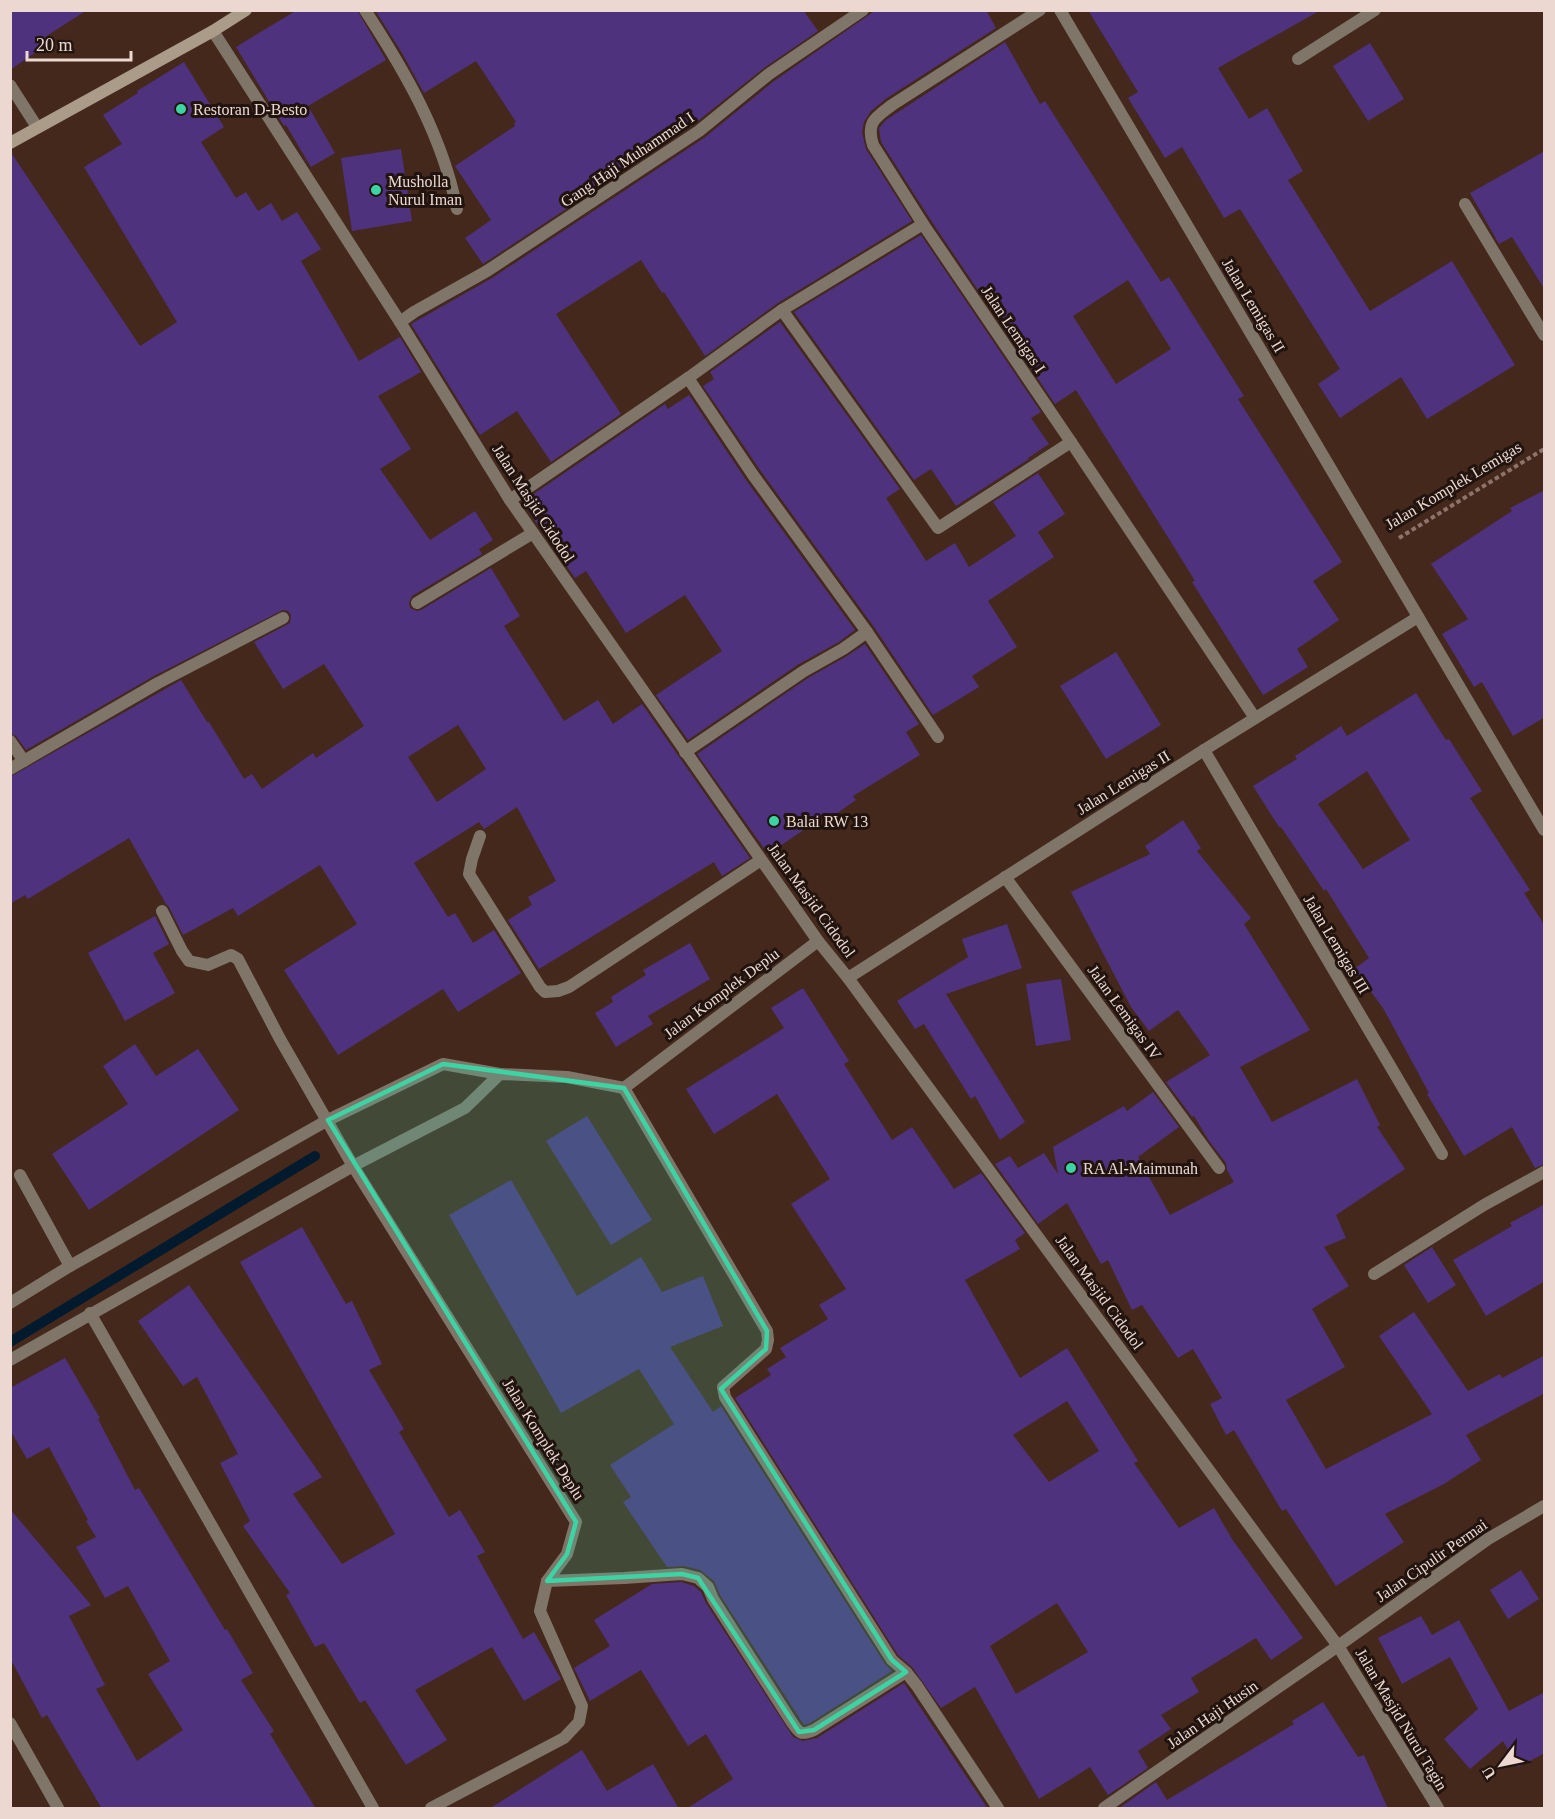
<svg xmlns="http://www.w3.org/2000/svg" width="1555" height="1819" font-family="Georgia,serif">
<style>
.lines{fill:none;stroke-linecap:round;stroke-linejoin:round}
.stream{stroke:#021a2d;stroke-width:10}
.building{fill:#4e327d;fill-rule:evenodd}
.path{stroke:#8d746a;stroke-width:4;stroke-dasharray:4.5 3;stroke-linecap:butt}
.street{stroke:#7f7569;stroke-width:12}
.secondary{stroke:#ab9b89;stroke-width:12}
.marked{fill:#3dd4a3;fill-opacity:0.2;stroke:#3dd4a3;stroke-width:4.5;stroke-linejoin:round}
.poi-dot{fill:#3dd4a3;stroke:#21140f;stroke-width:2}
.labels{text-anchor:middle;stroke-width:6;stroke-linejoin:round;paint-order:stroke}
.poi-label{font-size:16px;fill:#ecd8d1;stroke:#21140f;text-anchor:start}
.street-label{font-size:16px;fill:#ecd8d1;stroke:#21140f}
</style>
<rect width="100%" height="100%" fill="#44281c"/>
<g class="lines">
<polyline class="stream" points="10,1342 315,1156"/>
</g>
<g class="building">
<polygon points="10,10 87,10 45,37 49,43 10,70"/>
<polygon points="297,10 357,10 386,60 308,106 335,153 311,167 286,125 284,126 236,47"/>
<polygon points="375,10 803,10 818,31 764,68 694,124 483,264 465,238 491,220 455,166 515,126 514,123 516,122 476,61 424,93 402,53"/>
<polygon points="876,10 986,10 996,28 887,98 871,111 864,122 862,132 866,149 912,221 778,303 705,356 664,292 662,293 641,260 556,314 621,414 551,462 517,411 480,435 411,324 492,278 704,138 774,81"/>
<polygon points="1088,10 1321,10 1218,68 1249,119 1267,108 1303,171 1288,180 1370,311 1452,261 1515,365 1427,419 1401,377 1340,418 1318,384 1340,369 1240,209 1224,218 1182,147 1165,158 1128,98 1138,92"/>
<path d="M1005 42 1040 104 1045 101 1161 282 1169 277 1244 396 1238 399 1342 562 1313 581 1339 620 1297 649 1308 667 1263 695 1192 582 1195 581 1179 555 1076 390 1055 404 930 219 881 142 879 128 886 120ZM1128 280 1171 349 1116 384 1073 316Z"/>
<polygon points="1370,43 1404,99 1368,121 1333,66"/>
<path d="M184 62 224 127 201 142 236 198 246 192 258 211 271 203 282 221 297 212 321 249 301 261 359 361 400 337 421 372 378 396 411 449 380 469 430 540 475 511 493 540 479 549 482 554 412 596 409 603 410 608 417 611 421 610 491 568 520 616 504 626 564 721 598 700 613 724 642 704 750 858 722 876 714 862 539 969 508 920 532 905 528 897 556 881 517 807 484 829 479 822 414 863 448 917 455 913 473 943 494 930 521 973 458 1012 443 989 338 1055 284 970 357 924 320 865 238 916 233 908 183 935 169 907 166 904 129 838 28 899 25 895 10 904V777L181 680 207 722H209L244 779 252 774 262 789 313 753 316 758 364 726 324 664 283 689 254 642 290 623 291 615 288 611 283 610 154 676 26 750 16 736 10 733V151L140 346 177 322 84 167 122 144 103 115 138 93 137 91ZM458 725 486 769 437 802 408 757Z"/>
<polygon points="401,149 412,221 352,231 341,158"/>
<polygon points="1545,151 1545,290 1512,237 1499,244 1470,193"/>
<polygon points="921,235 1041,412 1031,418 1049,444 1028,458 1029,459 956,506 931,469 914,480 794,312"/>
<polygon points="780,322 900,489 886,498 926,561 955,543 969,567 1016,536 993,502 1038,473 1065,514 1038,532 1054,557 988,601 1017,647 972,676 979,687 933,715 874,627 760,470 703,386 714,379 710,372"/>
<polygon points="689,395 746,480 855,630 839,642 799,664 688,740 656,695 722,651 685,595 626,633 586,571 575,578 522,502 665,404 668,409"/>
<polygon points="1545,490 1545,717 1513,736 1482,682 1474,687 1442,634 1468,619 1431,564 1512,511 1510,508"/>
<polygon points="865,644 919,724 906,732 920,755 853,796 856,800 826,821 823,817 768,854 697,754 808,678 847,656"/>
<polygon points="1116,652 1161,725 1106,759 1060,686"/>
<path d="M1416 693 1446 740 1449 739 1482 791 1470 798 1530 890 1524 893 1545 926V1164L1535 1168 1512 1127 1464 1156 1427 1094 1429 1093 1383 1008 1354 969 1369 958 1326 889 1324 891 1281 827H1279L1253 786 1297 759 1295 756 1341 726 1347 736ZM1367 771 1410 840 1363 869 1318 804Z"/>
<polygon points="1183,820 1201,848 1197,851 1251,918 1244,924 1310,1030 1240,1067 1272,1122 1357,1079 1380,1125 1377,1127 1405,1169 1336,1215 1346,1238 1324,1247 1349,1286 1312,1309 1345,1367 1286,1400 1326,1469 1432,1414 1379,1336 1414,1312 1468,1391 1500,1374 1502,1378 1545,1355 1545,1393 1466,1435 1481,1460 1444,1484 1385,1514 1404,1542 1336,1586 1286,1509 1282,1511 1234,1430 1226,1435 1210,1404 1222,1398 1193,1349 1178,1358 1142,1305 1132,1310 1108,1260 1101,1264 1067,1203 1038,1224 995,1164 1010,1156 1018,1168 1044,1153 1058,1174 1053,1147 1124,1106 1127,1111 1153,1092 1179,1127 1138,1157 1170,1215 1234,1182 1227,1170 1226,1163 1209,1141 1194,1116 1192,1117 1166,1082 1210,1055 1178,1010 1149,1031 1131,1007 1071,892 1150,854 1145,846"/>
<polygon points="155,916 169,944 153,953 175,993 125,1021 88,953"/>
<polygon points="1007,924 1022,968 946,994 1025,1122 1000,1140 975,1096 971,1099 924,1024 915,1029 897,1001 968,957 962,939"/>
<polygon points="690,943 710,979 648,1016 653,1024 616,1047 595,1013 613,1002 611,997 646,975 643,970"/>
<polygon points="1061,979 1071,1040 1036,1046 1026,984"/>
<path d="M803 988 849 1061 844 1064 892 1140 912 1127 954 1189 981 1173 1025 1233 1015 1240 1020 1249 965 1280 1020 1378 1067 1348 1138 1461 1134 1463 1179 1528 1214 1508 1232 1539 1303 1638 1271 1660 1256 1638 1191 1678 1199 1692 1161 1715 1171 1729 1138 1751 1148 1768 1108 1795 1090 1767 1039 1799 975 1687 941 1708 912 1667 898 1655 735 1398 771 1375 767 1369 786 1357 780 1348 828 1319 819 1305 846 1289 791 1204 830 1179 777 1094 714 1134 686 1089 784 1028 771 1008ZM1067 1401 1099 1451 1049 1482 1013 1435ZM1057 1603 1088 1652 1016 1694 990 1646Z"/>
<polygon points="135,1044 156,1076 198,1049 239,1110 89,1210 52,1154 128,1104 103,1066"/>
<polygon points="587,1116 652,1220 611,1245 546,1141"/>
<polygon points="511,1180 577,1296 641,1257 662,1292 703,1276 723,1326 670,1347 713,1412 721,1406 885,1664 892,1671 810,1723 804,1725 720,1595 714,1581 700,1570 684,1566 667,1567 623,1502 631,1497 610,1465 674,1424 639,1369 561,1413 449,1215"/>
<polygon points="1545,1204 1545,1281 1486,1316 1453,1260 1512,1226 1510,1223"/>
<polygon points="302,1227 346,1304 352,1301 382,1364 369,1370 404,1429 399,1432 449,1517 460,1510 485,1552 477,1556 523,1639 534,1632 561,1679 524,1701 492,1647 415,1690 447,1740 406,1765 365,1700 360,1703 324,1643 315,1647 286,1595 290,1593 243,1526 250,1521 220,1463 238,1454 197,1377 183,1386 138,1321 189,1285 322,1477 293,1494 342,1564 395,1534 240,1262"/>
<polygon points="1432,1247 1456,1285 1428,1303 1404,1265"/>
<polygon points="65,1358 100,1418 98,1419 135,1490 139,1488 225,1630 227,1629 253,1673 241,1680 274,1731 270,1734 316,1809 102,1809 47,1715 42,1718 10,1658 10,1509 91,1605 69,1616 105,1685 96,1689 137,1761 183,1730 148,1674 170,1661 128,1586 105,1598 76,1547 96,1537 86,1521 88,1520 49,1447 27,1459 10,1430 10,1388"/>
<polygon points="1521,1570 1539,1599 1508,1619 1490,1590"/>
<polygon points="681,1582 694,1586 701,1592 706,1603 793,1737 803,1741 817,1738 904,1683 988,1809 686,1809 733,1779 706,1734 688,1746 641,1670 590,1701 574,1668 610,1646 594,1620 652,1584"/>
<polygon points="1421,1616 1432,1635 1459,1620 1509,1711 1545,1692 1545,1753 1518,1767 1503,1741 1470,1769 1444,1739 1478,1709 1450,1657 1402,1684 1378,1638"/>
<polygon points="1323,1702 1358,1757 1364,1755 1388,1809 1118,1809 1156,1782 1167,1800 1294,1724 1292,1721"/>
<polygon points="582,1750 607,1791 653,1764 679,1809 489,1809"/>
</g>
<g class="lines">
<polyline class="path" points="1399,538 1544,449"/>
<g class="street">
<path d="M365 10C406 73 442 135 457 209"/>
<path d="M1040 10 892 105C875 118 866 122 873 145L923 224 1071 442 1255 718"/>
<polyline points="1060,10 1544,830"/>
<polyline points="213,31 400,322 510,500 818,941 848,978 1338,1646 1438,1808"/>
<polyline points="1298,59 1375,10"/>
<polyline points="10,85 37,127"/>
<polyline points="1465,204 1544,335"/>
<polyline points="923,224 782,310 938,528 1071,442"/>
<polyline points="400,322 414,312 487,271 699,131 769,74 863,10"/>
<polyline points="688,378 753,475 867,632 938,737"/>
<polyline points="510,500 688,378 782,310"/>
<polyline points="417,603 533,533"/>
<polyline points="10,741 24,761"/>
<polyline points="1204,750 1442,1154"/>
<polyline points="685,752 804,671 843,649 867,632"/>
<polyline points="10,769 158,683 283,618"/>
<polyline points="480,836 472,859 469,874 540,987 545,992 558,991 569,987 761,860"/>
<polyline points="1005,877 1219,1168"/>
<polyline points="162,911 182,951 189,961 208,965 231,955 238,959 280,1039 353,1166 465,1108 500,1074 567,1077 624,1088 818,941"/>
<polyline points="848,978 1204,750 1418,617"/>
<polyline points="624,1088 767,1331 768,1340 766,1349 723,1387 725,1397 892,1660 906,1672 917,1686 998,1808"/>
<polyline points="20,1175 70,1266"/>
<polyline points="1374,1274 1484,1205 1544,1172"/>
<polyline points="10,1303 70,1266 328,1120 443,1064 500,1074"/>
<polyline points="90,1313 373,1808"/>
<polyline points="10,1360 353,1166 576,1522 567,1554 547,1581 540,1611 582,1706 579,1722 564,1738 431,1808"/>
<path d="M547 1581 624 1578 682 1574 698 1578 708 1587 713 1599 791 1721C799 1733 800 1736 814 1730L906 1672"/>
<polyline points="10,1723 58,1808"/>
<polyline points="1104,1808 1338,1646 1488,1539 1544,1506"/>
</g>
<polyline class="secondary" points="10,143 213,31 246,10"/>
</g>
<path class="marked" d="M443 1064 624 1088 767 1331 766 1349 721 1389 892 1660 906 1672 814 1730 799 1732 698 1578 682 1574 547 1581 567 1554 576 1522 328 1120Z"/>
<g class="poi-dot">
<circle cx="181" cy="109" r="6"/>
<circle cx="376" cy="190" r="6"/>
<circle cx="774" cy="821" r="6"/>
<circle cx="1071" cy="1168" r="6"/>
</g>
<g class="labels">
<g class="poi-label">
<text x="193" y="115">Restoran D-Besto</text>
<text x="388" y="187">Musholla<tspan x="388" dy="18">Nurul Iman</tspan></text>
<text x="786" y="827">Balai RW 13</text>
<text x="1083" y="1174">RA Al-Maimunah</text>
</g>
<g class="street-label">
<text transform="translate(627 159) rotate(-34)" y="6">Gang Haji Muhammad I</text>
<text transform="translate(1254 305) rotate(59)" y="6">Jalan Lemigas II</text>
<text transform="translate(1014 329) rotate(56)" y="6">Jalan Lemigas I</text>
<text transform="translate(1453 485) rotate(-31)" y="6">Jalan Komplek Lemigas</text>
<text transform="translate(534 503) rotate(57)" y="6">Jalan Masjid Cidodol</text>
<text transform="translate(1123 782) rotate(-32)" y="6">Jalan Lemigas II</text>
<text transform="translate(812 900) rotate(54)" y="6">Jalan Masjid Cidodol</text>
<text transform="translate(1337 944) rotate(59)" y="6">Jalan Lemigas III</text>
<text transform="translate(721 993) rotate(-37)" y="6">Jalan Komplek Deplu</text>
<text transform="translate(1125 1012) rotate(54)" y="6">Jalan Lemigas IV</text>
<text transform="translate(1100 1292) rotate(54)" y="6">Jalan Masjid Cidodol</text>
<text transform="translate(544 1439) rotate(58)" y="6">Jalan Komplek Deplu</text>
<text transform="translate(1431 1560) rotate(-35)" y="6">Jalan Cipulir Permai</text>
<text transform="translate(1212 1714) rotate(-35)" y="6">Jalan Haji Husin</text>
<text transform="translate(1402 1719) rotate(59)" y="6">Jalan Masjid Nurul Tagin</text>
</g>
</g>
<rect width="1555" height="1819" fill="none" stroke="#ecd8d1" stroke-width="24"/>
<g transform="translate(1501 1765) rotate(238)" stroke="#21140f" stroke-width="4.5" paint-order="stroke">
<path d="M0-4.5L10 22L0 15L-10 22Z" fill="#ecd8d1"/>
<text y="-9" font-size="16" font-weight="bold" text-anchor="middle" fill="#ecd8d1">U</text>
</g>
<path d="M27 51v9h104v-9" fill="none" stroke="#ecd8d1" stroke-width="3"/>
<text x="36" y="51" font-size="18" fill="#ecd8d1" stroke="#21140f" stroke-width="4.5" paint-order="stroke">20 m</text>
</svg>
